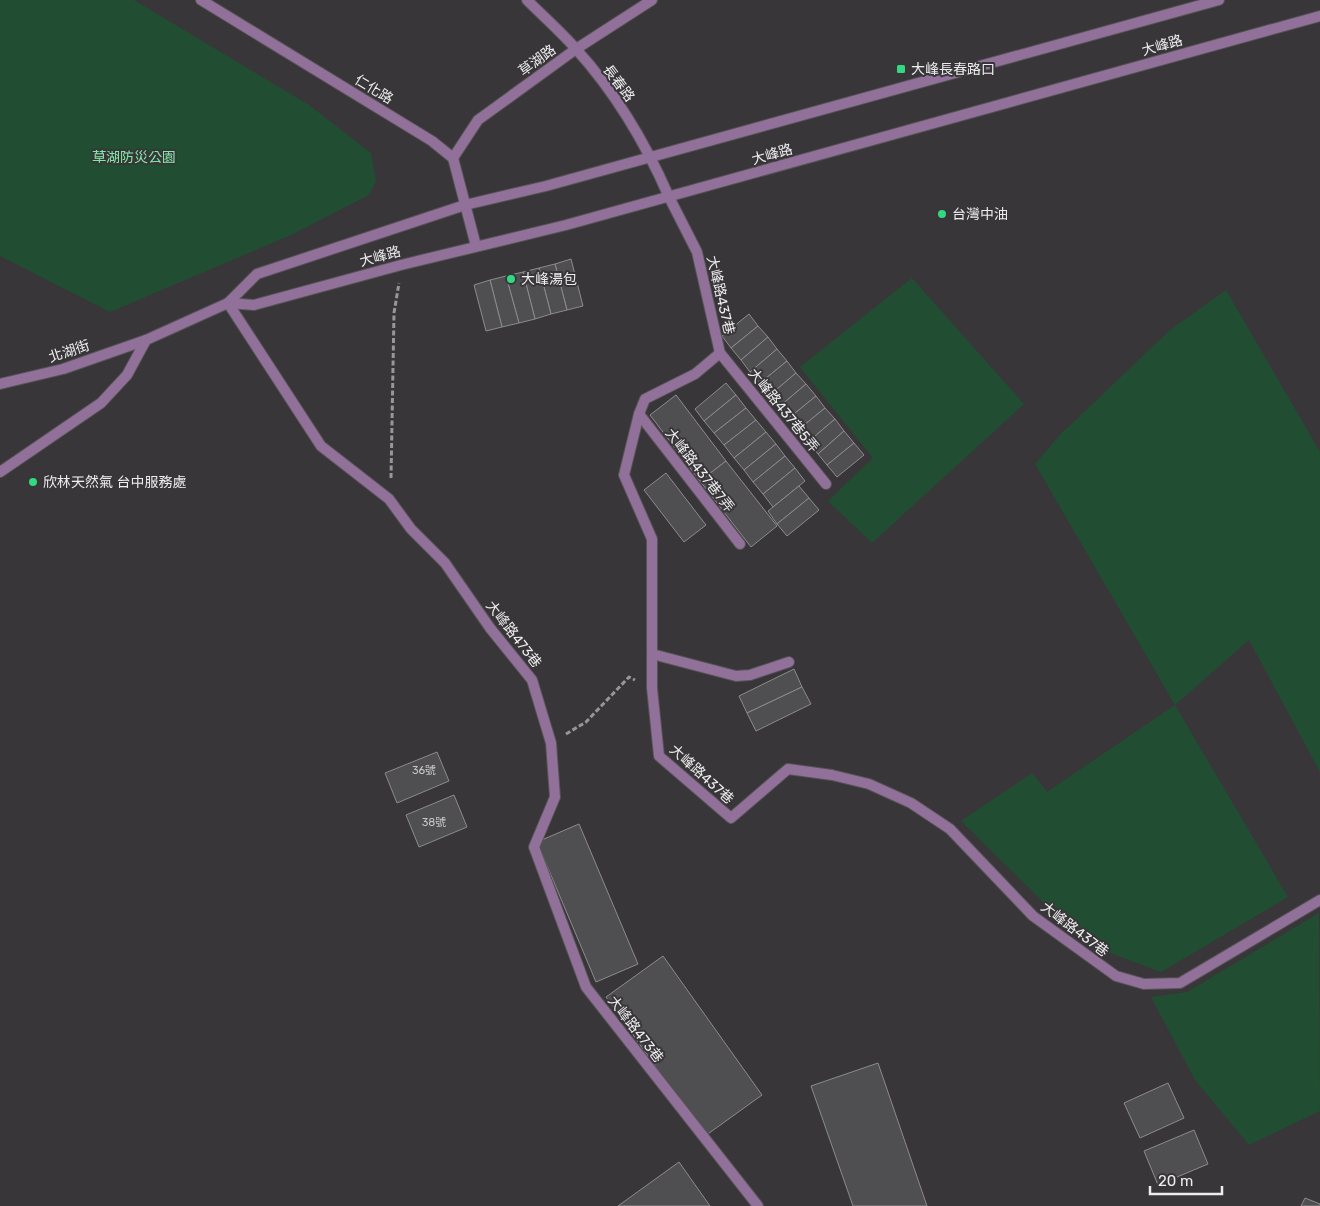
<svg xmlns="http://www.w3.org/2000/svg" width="1320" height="1206" font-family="Rubik,'Noto Sans TC',sans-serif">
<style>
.green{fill:#214e33}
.building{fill:#4f4e50;stroke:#8d8b8d}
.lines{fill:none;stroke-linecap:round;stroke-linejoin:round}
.service-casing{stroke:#555355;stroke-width:12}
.minor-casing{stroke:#555355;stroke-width:12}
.tertiary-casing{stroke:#555355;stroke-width:12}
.path{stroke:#979698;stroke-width:3;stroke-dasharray:5 2.5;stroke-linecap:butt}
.service{stroke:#91709a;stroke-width:10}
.minor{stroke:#91709a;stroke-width:10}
.tertiary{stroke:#91709a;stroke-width:10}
.poi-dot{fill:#32d882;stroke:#383638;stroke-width:2}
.labels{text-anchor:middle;stroke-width:4;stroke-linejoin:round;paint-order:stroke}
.number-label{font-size:11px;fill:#c6c4c6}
.street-label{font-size:14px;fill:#edecee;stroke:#383638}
.poi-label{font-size:14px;fill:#edecee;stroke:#383638;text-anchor:start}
.park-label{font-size:14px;fill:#80e8a6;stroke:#383638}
</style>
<rect width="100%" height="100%" fill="#383638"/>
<g class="green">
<polygon points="0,0 134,0 309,105 371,153 376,181 369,195 291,235 110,312 0,256"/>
<polygon points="912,278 1024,404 872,543 828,501 873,458 800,367"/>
<polygon points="1226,290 1320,452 1320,772 1249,640 1175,705 1288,897 1161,972 1102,950 1045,904 961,821 1032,773 1047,792 1175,705 1035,464 1061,434 1170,330"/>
<polygon points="1319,913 1320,1111 1249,1145 1195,1080 1151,997 1187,992"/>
</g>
<g class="building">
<polygon points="571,259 583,306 567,310 555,264"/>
<polygon points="555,264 567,310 551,314 539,268"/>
<polygon points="539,268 551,314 535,319 523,272"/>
<polygon points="523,272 535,319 519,323 506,276"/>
<polygon points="506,276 519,323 502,327 490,280"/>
<polygon points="490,280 502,327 486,331 474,285"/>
<polygon points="749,314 758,326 731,348 722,336"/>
<polygon points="758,326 768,337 741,360 731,348"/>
<polygon points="768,337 777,349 750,372 741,360"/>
<polygon points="777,349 787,361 760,383 750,372"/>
<polygon points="787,361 796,373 770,395 760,383"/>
<polygon points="796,373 806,384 779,407 770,395"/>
<polygon points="726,383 736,395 704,421 695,409"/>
<polygon points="806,384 816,396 789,418 779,407"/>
<polygon points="676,395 726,461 700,481 650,415"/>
<polygon points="736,395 746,408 714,433 704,421"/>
<polygon points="816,396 825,408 798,430 789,418"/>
<polygon points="746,408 756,420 724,445 714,433"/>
<polygon points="825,408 835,419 808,442 798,430"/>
<polygon points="835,419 844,431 818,454 808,442"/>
<polygon points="756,420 766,432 734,458 724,445"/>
<polygon points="844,431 854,443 827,465 818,454"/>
<polygon points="766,432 776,444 744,470 734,458"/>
<polygon points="854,443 864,455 837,477 827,465"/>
<polygon points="776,444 785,456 753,482 744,470"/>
<polygon points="785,456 795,468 763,494 753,482"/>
<polygon points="726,461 777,526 751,547 700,481"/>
<polygon points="795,468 805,481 773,507 763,494"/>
<polygon points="666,473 706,525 684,542 644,490"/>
<polygon points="799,486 809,498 777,524 768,511"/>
<polygon points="809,498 819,510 787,536 777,524"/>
<polygon points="794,669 802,687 747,713 739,696"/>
<polygon points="802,687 811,704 756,731 747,713"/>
<polygon points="437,752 449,781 397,803 385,773"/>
<polygon points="454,795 467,827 419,847 406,815"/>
<polygon points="579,824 638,964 596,982 537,842"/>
<polygon points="663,956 762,1095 705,1136 606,997"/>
<polygon points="878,1063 927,1206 853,1206 811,1086"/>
<polygon points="1168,1083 1184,1118 1140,1138 1124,1103"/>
<polygon points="1194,1130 1208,1164 1158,1185 1144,1151"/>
<polygon points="679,1162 710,1206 618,1206"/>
<polygon points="1305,1198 1320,1204 1320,1206 1301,1206"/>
</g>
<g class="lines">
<g class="service-casing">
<g id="service">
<polyline points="669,197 697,252 720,353 695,374 645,399 639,414 624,475 652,539 652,688 659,756 731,818 788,769 832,775 869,784 911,803 950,829 1033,916 1116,976 1144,984 1180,983 1320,900"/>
<polyline points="228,303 321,446 389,499 411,529 445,563 490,628 532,680 551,743 555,797 534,847 586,987 758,1206"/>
<polyline points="720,353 826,484"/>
<polyline points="639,414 740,544"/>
<polyline points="652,654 736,676 750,675 789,662"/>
</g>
</g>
<g class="minor-casing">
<g id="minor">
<polyline points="201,0 432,141 453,158"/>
<polyline points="576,49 652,0"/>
<polyline points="0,384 63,369 146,340"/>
</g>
</g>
<g class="tertiary-casing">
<g id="tertiary">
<path d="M527 0C543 16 561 32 576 49 615 92 646 144 669 197"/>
<polyline points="476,246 453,158 478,120 576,49"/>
<polyline points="228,303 254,305 401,265 566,225 1320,16"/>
<polyline points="0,472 101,403 127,375 146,340 228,303 257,274 465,205 546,186 1219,0"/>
</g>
</g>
<g class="path">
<polyline points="391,478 394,313 399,283"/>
<polyline points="566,734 586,722 629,677 635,680"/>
</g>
<use href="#service" class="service"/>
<use href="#minor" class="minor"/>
<use href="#tertiary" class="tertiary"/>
</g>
<g class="poi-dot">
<rect x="896" y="64" width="10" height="10" rx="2.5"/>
<circle cx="942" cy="214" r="5"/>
<circle cx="511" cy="279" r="5"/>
<circle cx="33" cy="482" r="5"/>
</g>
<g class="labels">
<g class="number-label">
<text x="424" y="774">36號</text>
<text x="434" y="826">38號</text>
</g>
<g class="street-label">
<text transform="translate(1162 45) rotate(-16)" y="5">大峰路</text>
<text transform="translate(537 60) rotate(-36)" y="5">草湖路</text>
<text transform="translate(619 83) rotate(53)" y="5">長春路</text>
<text transform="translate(374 89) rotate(31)" y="5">仁化路</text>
<text transform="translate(772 154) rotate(-16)" y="5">大峰路</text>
<text transform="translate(380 256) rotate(-15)" y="5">大峰路</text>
<text transform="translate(721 295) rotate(77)" y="5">大峰路437巷</text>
<text transform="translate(69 351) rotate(-18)" y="5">北湖街</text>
<text transform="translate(784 410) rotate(51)" y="5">大峰路437巷5弄</text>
<text transform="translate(700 470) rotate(52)" y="5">大峰路437巷7弄</text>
<text transform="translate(514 634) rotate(52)" y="5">大峰路473巷</text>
<text transform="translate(702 774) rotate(42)" y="5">大峰路437巷</text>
<text transform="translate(1075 929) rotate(37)" y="5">大峰路437巷</text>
<text transform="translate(636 1029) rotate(52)" y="5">大峰路473巷</text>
</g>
<g class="poi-label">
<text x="911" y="74">大峰長春路口</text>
<text x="952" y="219">台灣中油</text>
<text x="521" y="284">大峰湯包</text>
<text x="43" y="487">欣林天然氣 台中服務處</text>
</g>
<g class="park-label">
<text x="134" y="162">草湖防災公園</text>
</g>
</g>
<path d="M1150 1186v8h72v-8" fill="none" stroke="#edecee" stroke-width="2.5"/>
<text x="1158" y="1186" font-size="15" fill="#edecee" stroke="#383638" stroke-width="4" paint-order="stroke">20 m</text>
</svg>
